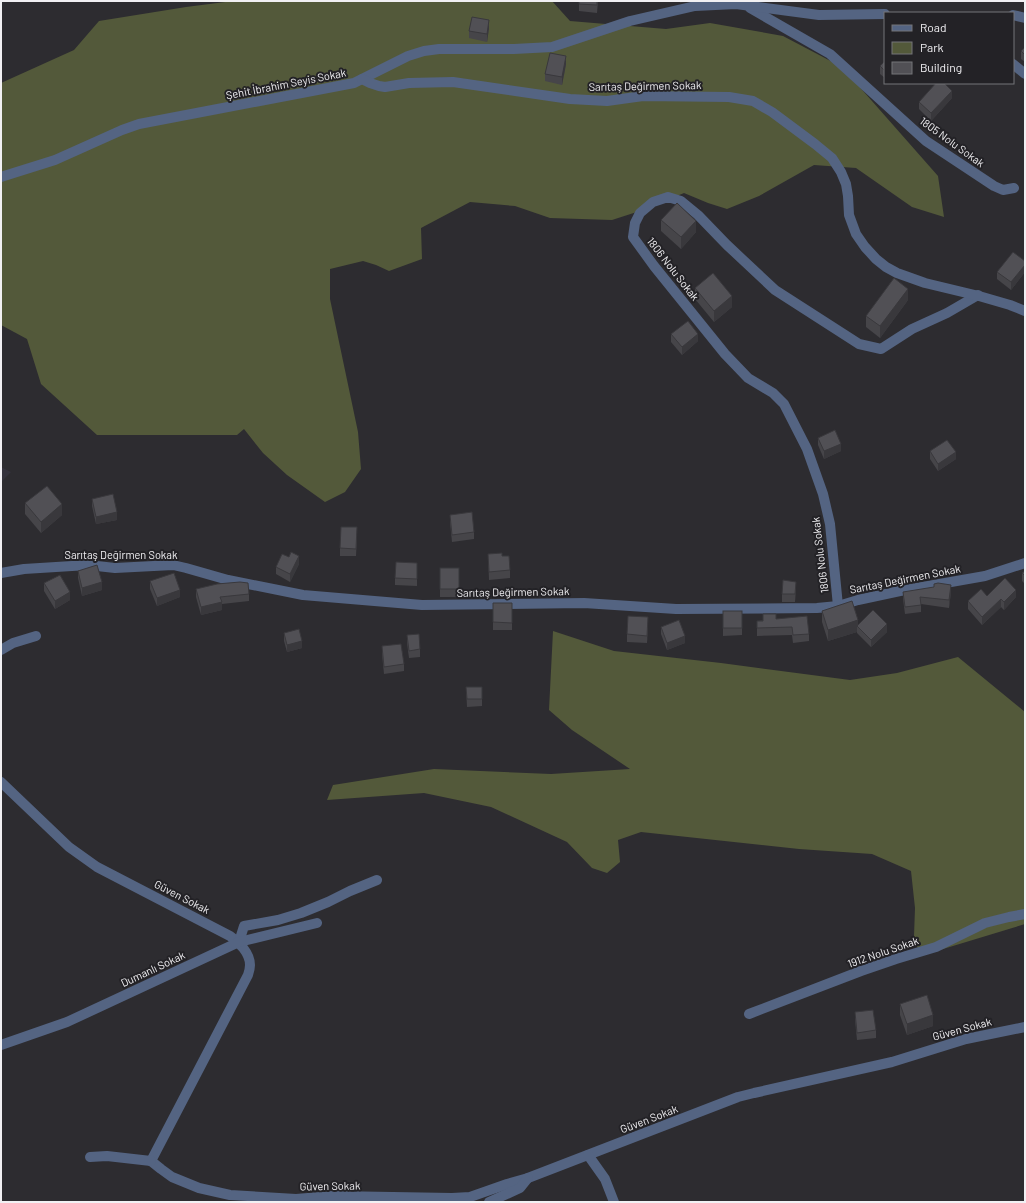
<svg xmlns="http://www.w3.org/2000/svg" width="1026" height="1203" font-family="Barlow,sans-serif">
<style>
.built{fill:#34323c}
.green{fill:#53593a}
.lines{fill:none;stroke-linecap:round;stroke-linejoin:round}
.minor{stroke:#546482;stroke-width:10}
.tertiary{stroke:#546482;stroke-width:10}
.wall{fill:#464549}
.shaded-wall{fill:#39383c}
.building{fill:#515055;stroke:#39383c}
.labels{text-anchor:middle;stroke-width:4;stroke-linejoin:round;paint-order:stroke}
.street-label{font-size:11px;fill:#f1f0f3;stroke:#232226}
</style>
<rect width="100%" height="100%" fill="#2d2c30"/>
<polygon class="built" points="1,467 11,472 1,482"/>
<g class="green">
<polygon points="233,1 552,1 570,21 666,29 710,23 783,36 842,67 938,176 944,217 912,207 856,168 814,165 759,196 727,209 708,203 684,193 646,209 612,220 550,218 515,206 470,202 421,228 422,259 389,271 376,265 363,261 330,269 330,299 358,432 361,469 345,492 325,502 287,475 263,453 244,429 237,435 97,435 41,384 27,339 1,325 1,83 74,50 99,21 186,7"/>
<polygon points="553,631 614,651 721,663 850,680 897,673 958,657 1025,712 1025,924 920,956 914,936 915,908 911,871 872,854 799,849 641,832 618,840 620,862 607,873 592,868 567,842 491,807 424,793 327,800 333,785 434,769 551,774 630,769 572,730 549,710"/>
</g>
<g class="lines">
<g class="minor">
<polyline points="750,8 830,54 926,141 994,186 1003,190 1014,188"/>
<polyline points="1013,15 1025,18"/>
<polyline points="1013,64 1025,74"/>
<polyline points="1,177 55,160 122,130 139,124 354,83 408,56 424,51 439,49 514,49 552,47 630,21 695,6 736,4 819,15 885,14"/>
<polyline points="838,606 830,524 823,494 807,449 784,404 773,393 748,378 725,354 654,266 633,237 635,223 640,213 653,202 668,197 681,201 698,215 727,245 775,290 859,344 881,349 912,329 947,313 978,295"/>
<polyline points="1,650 13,643 36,636"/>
<path d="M1 782 69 847 97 867 230 936C239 942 250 953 250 965 250 968 249 972 248 975L151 1161 161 1169 172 1177 199 1188 230 1195 296 1199 333 1196 452 1198 470 1197 507 1184 528 1178 738 1097 754 1093 892 1062 966 1039 1025 1027"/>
<polyline points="239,942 244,926 278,920 301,913 328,902 350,891 377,880"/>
<polyline points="749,1014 861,971 896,959 936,947 985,923 1009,917 1025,914"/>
<polyline points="1,1045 67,1022 239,942 317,923"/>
<polyline points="588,1155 605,1179 614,1202"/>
<polyline points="90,1157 107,1156 151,1161"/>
<polyline points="489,1202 520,1188 528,1178"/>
</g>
<g class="tertiary">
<polyline points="362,79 370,83 379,86 385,87 409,83 453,82 570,99 607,101 643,96 729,97 753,101 772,112 815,144 832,158 841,172 846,184 848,196 849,215 856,234 865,247 876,259 886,267 897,273 925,283 979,296 1010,305 1025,311"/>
<polyline points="1,573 24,569 88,565 115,568 173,565 186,568 228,580 303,595 422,605 584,603 676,609 817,608 838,606 858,600 900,591 985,576 1025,563"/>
</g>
</g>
<g class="wall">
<polygon points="579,1 598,1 597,13 579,11"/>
<polygon points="489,28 487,42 469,38 469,31"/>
<polygon points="1025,47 1025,62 1021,59 1021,51"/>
<polygon points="885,61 885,78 880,74 880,66"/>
<polygon points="566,64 562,85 545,81 545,74"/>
<polygon points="952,98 931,121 919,109 919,102"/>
<polygon points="661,220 696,232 681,249 661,231"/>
<polygon points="1025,265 1025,272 1011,290 997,279 997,272"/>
<polygon points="695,288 732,307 714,322 695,299"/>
<polygon points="908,300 880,338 866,327 866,316"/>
<polygon points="671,334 698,341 682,355 671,342"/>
<polygon points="818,438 841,451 824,459 818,445"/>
<polygon points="930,451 956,459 938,471 930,459"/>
<polygon points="92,499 117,520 96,524 92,506"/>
<polygon points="25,503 62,515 41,533 25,514"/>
<polygon points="450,515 474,532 474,539 452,542 450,522"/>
<polygon points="357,535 356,556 340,556 340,548"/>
<polygon points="488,554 510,570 510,578 489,580"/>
<polygon points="417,563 417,586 395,585 395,578"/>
<polygon points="299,564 290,582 276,574 276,567"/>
<rect x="440" y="568" width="19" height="29"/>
<polygon points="78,571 102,590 82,596 78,578"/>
<polygon points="1025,571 1025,584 1022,581 1022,573"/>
<polygon points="150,581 180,597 157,606 150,589"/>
<polygon points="44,583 70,600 55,609 44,591"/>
<polygon points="196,589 249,594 249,601 222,604 222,610 201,615 196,597"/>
<polygon points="796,589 795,602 782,602 782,594"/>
<polygon points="903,592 951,592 949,608 921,604 921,612 905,614 903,599"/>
<polygon points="987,596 1016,597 1004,610 1001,607 982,625 968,609 968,601"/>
<rect x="493" y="603" width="19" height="27"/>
<polygon points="723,611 742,611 742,635 723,636"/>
<polygon points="822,611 858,624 887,632 871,647 857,633 857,632 828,641 822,622"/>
<polygon points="776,619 809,634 809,641 793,643 792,635 757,636 757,621"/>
<polygon points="648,625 647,643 627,642 627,634"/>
<polygon points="661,627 685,643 667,650 661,634"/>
<polygon points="284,633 302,648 287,652 284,641"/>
<polygon points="407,635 420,649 420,657 409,658 407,643"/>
<polygon points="382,646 404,664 404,671 384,674 382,654"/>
<polygon points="466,687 482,687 482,706 467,707"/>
<polygon points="900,1004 933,1026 907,1035 900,1015"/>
<polygon points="855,1012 876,1030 876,1038 857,1040 855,1020"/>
</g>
<g class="shaded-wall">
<polygon points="680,1 688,1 680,3"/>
<polygon points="489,20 489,28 487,42 487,34"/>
<polygon points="566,56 566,64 562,85 562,77"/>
<polygon points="952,91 952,98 931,121 931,113"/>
<polygon points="696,221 696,232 681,249 681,237"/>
<polygon points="1025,265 1025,272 1011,290 1011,282"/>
<polygon points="908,289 908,300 880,338 880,326"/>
<polygon points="732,296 732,307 714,322 714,311"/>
<polygon points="698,334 698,341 682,355 682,347"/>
<polygon points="841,444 841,451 824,459 824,451"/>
<polygon points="956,452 956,459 938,471 938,464"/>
<polygon points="62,504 62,515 41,533 41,522"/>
<polygon points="117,512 117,520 96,524 96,517"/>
<polygon points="299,556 299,564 290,582 290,574"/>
<polygon points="102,582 102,590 82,596 82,588"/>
<polygon points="796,582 796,589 795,602 795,594"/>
<polygon points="951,585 951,592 949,608 949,600"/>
<polygon points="180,590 180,597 157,606 157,598"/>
<polygon points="1016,590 1016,597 1004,610 1004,602"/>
<polygon points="70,592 70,600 55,609 55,601"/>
<polygon points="1001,599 1001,607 982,625 982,617"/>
<polygon points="222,602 222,610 201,615 201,607"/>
<polygon points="648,617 648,625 647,643 647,636"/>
<polygon points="858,620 858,627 857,626 857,632 828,641 828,630"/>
<polygon points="887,624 887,632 871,647 871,640"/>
<polygon points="685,636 685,643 667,650 667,643"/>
<polygon points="302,641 302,648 287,652 287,645"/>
<polygon points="933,1015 933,1026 907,1035 907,1024"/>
</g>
<g class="building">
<polygon points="579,1 597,1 597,5 579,4"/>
<polygon points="472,17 489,20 487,34 469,31"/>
<polygon points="1025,47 1025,55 1021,51"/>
<polygon points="550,53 566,56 562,77 545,74"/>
<polygon points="885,61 885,71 880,66"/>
<polygon points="936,83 944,83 952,91 931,113 919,102"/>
<polygon points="677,203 696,221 681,237 661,220"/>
<polygon points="1013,252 1025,261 1025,265 1011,282 997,272"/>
<polygon points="713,273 732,296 714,311 695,288"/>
<polygon points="894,278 908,289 880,326 866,316"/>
<polygon points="688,321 698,334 682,347 671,334"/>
<polygon points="835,430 841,444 824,451 818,438"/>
<polygon points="947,440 956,452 938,464 930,451"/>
<polygon points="47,486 62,504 41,522 25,503"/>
<polygon points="113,494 117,512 96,517 92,499"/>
<polygon points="472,512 474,532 452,535 450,515"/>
<polygon points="341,527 357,527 356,549 340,548"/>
<polygon points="291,552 299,556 290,574 276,567 282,554 289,557"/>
<polygon points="502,553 502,556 509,556 510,570 489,572 488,554"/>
<polygon points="396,562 417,563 417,579 395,578"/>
<polygon points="97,565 102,582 82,588 78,571"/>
<rect x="440" y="568" width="19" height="21"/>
<polygon points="1025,571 1025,576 1022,573"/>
<polygon points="174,573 180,590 157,598 150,581"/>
<polygon points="60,575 70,592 55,601 44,583"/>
<polygon points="1005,578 1016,590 1004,602 1001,599 982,617 968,601 981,589 987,596"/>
<polygon points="783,580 796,582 795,594 782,594"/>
<polygon points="240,582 248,583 249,594 220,597 222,602 201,607 196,589 217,584"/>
<polygon points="938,583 951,585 949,600 920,597 921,605 905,607 903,592 934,587 934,584"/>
<polygon points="852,601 858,620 828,630 822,611"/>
<polygon points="493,603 512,603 512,623 493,622"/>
<polygon points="873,610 887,624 871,640 857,626"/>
<rect x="723" y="611" width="19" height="17"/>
<polygon points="763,614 776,614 776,619 807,616 809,634 793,635 792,627 757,628 757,621 763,621"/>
<polygon points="628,616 648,617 647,636 627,634"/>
<polygon points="679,620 685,636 667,643 661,627"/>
<polygon points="299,629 302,641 287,645 284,633"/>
<polygon points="419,634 420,649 409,651 407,635"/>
<polygon points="401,644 404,664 384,667 382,646"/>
<polygon points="466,687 482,687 482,699 467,699"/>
<polygon points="927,995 933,1015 907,1024 900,1004"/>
<polygon points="873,1010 876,1030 857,1033 855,1012"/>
</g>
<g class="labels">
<g class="street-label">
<text transform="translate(286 84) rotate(-11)" y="4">Şehit İbrahim Seyis Sokak</text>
<text transform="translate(645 86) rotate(-1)" y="4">Sarıtaş Değirmen Sokak</text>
<text transform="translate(952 142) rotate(36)" y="4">1805 Nolu Sokak</text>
<text transform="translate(673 269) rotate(52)" y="4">1806 Nolu Sokak</text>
<text x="121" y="559">Sarıtaş Değirmen Sokak</text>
<text transform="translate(820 555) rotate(-97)" y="4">1806 Nolu Sokak</text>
<text transform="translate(905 579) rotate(-11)" y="4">Sarıtaş Değirmen Sokak</text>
<text transform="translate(513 592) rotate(-1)" y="4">Sarıtaş Değirmen Sokak</text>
<text transform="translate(182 897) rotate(27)" y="4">Güven Sokak</text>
<text transform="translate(883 952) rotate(-19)" y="4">1912 Nolu Sokak</text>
<text transform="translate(153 969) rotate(-25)" y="4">Dumanlı Sokak</text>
<text transform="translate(962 1029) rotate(-15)" y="4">Güven Sokak</text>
<text transform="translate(649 1119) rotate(-21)" y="4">Güven Sokak</text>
<text transform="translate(330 1186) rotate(-1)" y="4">Güven Sokak</text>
</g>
</g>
<rect width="1026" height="1203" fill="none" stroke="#f1f0f3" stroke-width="4"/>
<rect x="884" y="12" width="130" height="72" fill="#232226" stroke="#757478"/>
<rect x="892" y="25" width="20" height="6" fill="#546482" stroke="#757478"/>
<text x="920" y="32" font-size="12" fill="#f1f0f3">Road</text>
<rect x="892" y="42" width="20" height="12" fill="#53593a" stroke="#757478"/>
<text x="920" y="52" font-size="12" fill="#f1f0f3">Park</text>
<rect x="892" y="62" width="20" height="12" fill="#515055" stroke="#757478"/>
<text x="920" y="72" font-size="12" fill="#f1f0f3">Building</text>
</svg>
